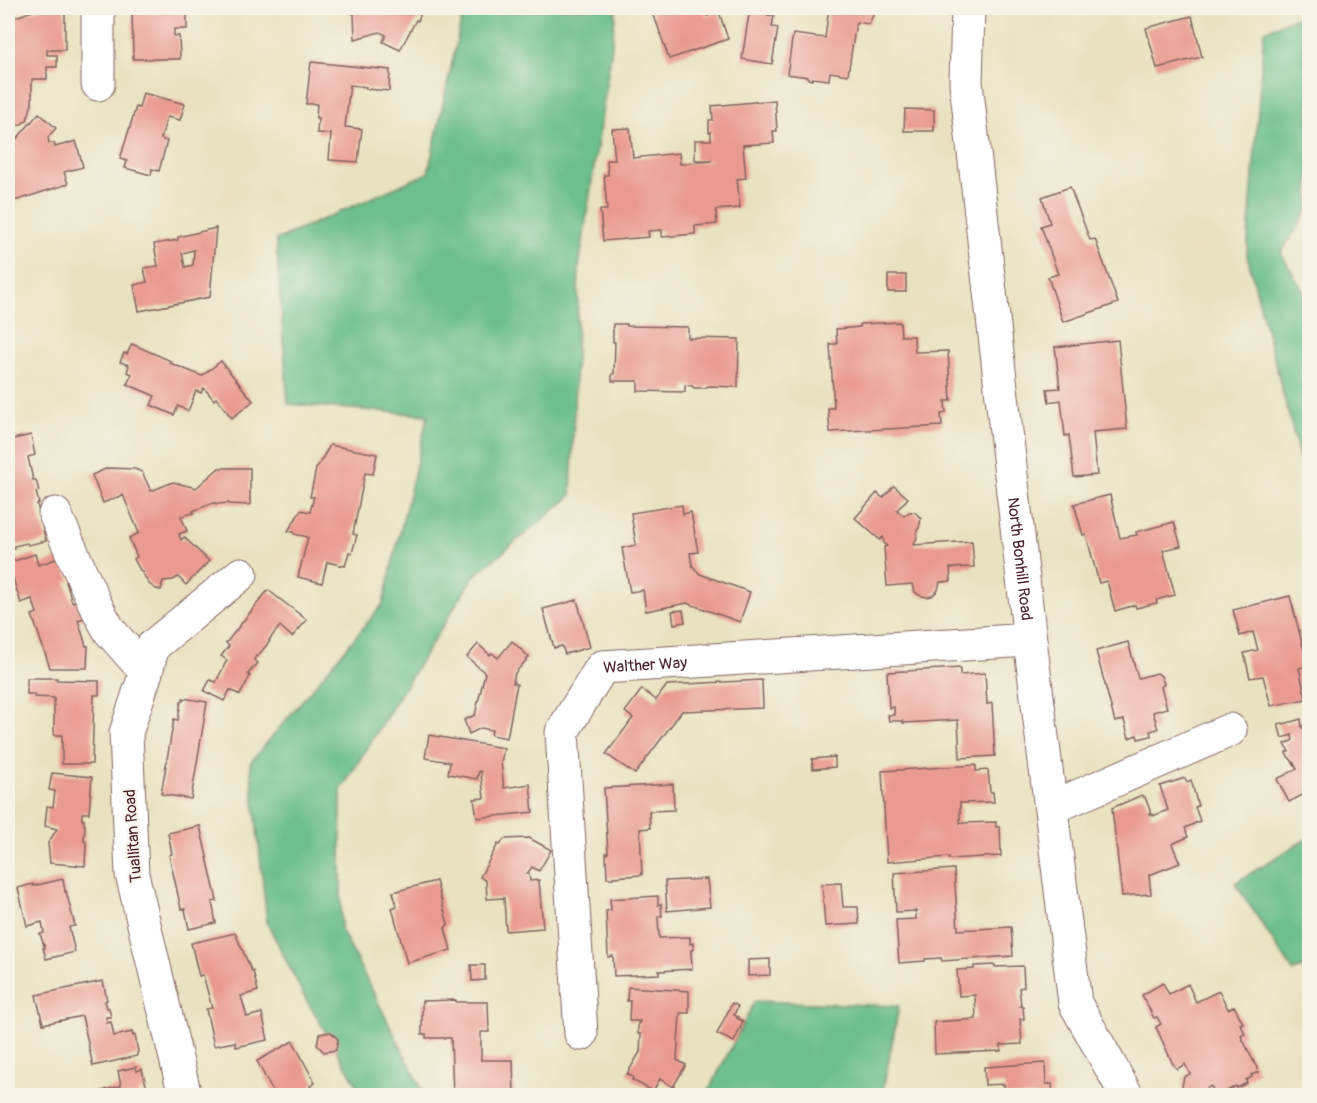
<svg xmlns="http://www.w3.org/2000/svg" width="1317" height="1103" font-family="Pangolin,sans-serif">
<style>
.forest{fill:#6dbf8c;stroke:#5c6f5c;stroke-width:1.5}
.building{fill:#ea9a90;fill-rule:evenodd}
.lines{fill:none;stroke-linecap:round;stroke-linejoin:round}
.minor-casing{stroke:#826360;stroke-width:35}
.minor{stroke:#fff;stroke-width:33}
.labels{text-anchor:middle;stroke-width:4.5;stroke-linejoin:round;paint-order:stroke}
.street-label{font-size:16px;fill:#4a1f2b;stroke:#f7f3e8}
</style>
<rect width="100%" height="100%" fill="#f7f3e8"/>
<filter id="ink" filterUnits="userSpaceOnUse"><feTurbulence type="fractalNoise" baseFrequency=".0167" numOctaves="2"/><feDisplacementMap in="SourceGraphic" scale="12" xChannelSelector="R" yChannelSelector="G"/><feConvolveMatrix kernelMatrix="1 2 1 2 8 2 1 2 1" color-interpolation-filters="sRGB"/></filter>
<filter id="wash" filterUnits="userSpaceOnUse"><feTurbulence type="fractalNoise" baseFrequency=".008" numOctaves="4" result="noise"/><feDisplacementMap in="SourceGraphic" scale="24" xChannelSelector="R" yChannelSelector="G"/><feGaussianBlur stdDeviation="1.35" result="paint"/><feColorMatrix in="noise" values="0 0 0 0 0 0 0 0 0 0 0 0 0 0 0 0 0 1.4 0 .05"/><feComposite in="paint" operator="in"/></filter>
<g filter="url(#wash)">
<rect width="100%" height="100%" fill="#e9e2c1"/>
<g class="forest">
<polygon points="464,8 616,8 611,54 579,267 571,496 473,577 341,790 341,929 425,1095 363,1095 303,994 267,922 250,763 383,604 428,415 288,404 276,240 428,173"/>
<polygon points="1309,12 1309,208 1281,253 1309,302 1309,493 1247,255 1264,31"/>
<polygon points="1309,837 1309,966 1293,971 1235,883"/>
<polygon points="755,1001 899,1006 882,1095 706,1096"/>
</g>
<g id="blocks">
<g class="building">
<polygon points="40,8 65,8 65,50 47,50 47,55 57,55 57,67 47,67 47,79 32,79 32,104 27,120 20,125 8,126 8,20"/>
<polygon points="132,8 187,8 187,29 174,29 174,36 179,36 180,59 133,59"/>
<polygon points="341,8 416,8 420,15 418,21 416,20 400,50 383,42 386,35 380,32 355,39 354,14"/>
<polygon points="650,8 704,8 707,16 719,12 728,39 669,59 656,21 655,21"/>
<polygon points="752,8 768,8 767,15 774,16 772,27 778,28 772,64 742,59 749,14 751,14"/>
<polygon points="829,8 876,8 869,24 856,22 848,75 830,72 829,80 812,78 812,80 808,79 808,77 787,74 793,34 825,38"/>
<polygon points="1192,16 1202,57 1157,68 1146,28"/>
<polygon points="311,62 390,70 389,91 366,89 366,87 350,85 345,127 362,129 358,162 329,160 331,134 317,133 318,118 316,118 317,104 306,104"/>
<polygon points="143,93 185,104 180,120 167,117 161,139 167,141 159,171 152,169 151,175 125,168 127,161 120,159 136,107 139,108"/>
<polygon points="775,100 777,131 773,131 774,143 743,145 746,178 737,179 740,208 716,210 717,224 695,226 695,234 662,237 662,230 648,231 649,237 603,241 600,210 607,210 604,175 608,175 607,160 615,160 612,129 630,128 633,158 679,153 680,164 711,161 711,160 695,160 695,140 711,140 711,132 709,132 709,120 713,120 712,106"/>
<polygon points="905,109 934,110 934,131 904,131"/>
<polygon points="39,113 56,128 48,137 49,143 54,143 55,147 76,141 83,167 64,172 68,184 8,203 8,149 15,147 14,142"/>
<polygon points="1070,187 1090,240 1095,239 1118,303 1063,322 1048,277 1058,274 1041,226 1050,223 1042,197"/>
<path d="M216 228 210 297 139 311 134 285 147 282 144 268 158 266 154 244 178 240V237ZM194 250 193 265 185 267 182 253Z"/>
<rect x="888" y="275" width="18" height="17"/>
<polygon points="900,322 901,336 914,336 915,352 948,351 951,401 945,401 946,413 941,414 942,426 830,432 828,408 834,408 830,344 837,344 836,329 860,327 860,324"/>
<polygon points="613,324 627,324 627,326 688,327 688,338 739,339 738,387 708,386 705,388 694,388 692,386 685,385 685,392 638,391 638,381 612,381 612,374 614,374 615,342 613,342"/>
<polygon points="1118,340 1127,429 1093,432 1097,475 1074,477 1069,435 1065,436 1061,400 1049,402 1047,389 1060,388 1055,347"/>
<polygon points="132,344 171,361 170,363 202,376 221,361 253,401 232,418 216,398 214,400 204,388 201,393 196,391 188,411 178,406 174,415 151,405 155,396 127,384 132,374 127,372 129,365 120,362 124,353 127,354"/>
<polygon points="31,435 35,455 28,457 33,480 36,480 39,491 36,492 39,503 37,504 46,541 28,545 27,543 14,546 14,549 8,550 8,539 10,538 8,529 8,511 11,510 10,509 8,509 8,440"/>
<polygon points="330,445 377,454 373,474 365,473 353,534 357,535 352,553 349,552 345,566 327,562 322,583 298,577 308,537 294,534 294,532 288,531 301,510 310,512 314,497 310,497 316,469"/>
<polygon points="108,468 135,469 142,472 151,491 173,482 196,488 219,468 250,468 250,505 229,504 229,503 216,504 216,503 213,503 193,511 194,513 181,516 187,531 179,534 181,540 184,537 209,561 186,585 178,577 173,580 163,581 161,590 156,589 149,584 142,572 141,572 134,559 137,557 129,538 139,533 123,495 103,503 92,475"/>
<polygon points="894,486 908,498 897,510 904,516 909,512 914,512 917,514 921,519 919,528 917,530 917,537 914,545 972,541 974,567 950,568 951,581 940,582 938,590 932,596 927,597 919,595 915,592 913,584 887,586 884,547 887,546 884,543 883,537 880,540 855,518 877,493 883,498"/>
<polygon points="1110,495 1120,538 1137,535 1136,532 1174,522 1181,546 1163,550 1175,595 1156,600 1157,603 1136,608 1135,605 1115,611 1107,581 1099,583 1086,534 1083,535 1074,504"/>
<polygon points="682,505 683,514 691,512 698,552 690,553 692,565 695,569 700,574 750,592 740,622 687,603 646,611 643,590 630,592 622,548 636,545 631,513"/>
<polygon points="35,554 38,565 59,558 71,580 66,582 72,602 78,600 84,618 78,620 86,646 88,646 87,668 50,668 32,615 37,613 32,599 21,603 8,563"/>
<polygon points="268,590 307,620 292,637 280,626 269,640 270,641 257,657 256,656 254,660 258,663 248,674 250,676 240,695 230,690 224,701 204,691 210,680 216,682 227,660 221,656 229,646 226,643"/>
<polygon points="1290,596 1308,666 1299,668 1306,699 1271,706 1263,676 1250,678 1244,653 1258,650 1253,632 1240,636 1233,610"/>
<polygon points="577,600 590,647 565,654 562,646 554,648 543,609"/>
<polygon points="683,610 685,622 674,624 672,611"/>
<polygon points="512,641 529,657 515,673 513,683 517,684 507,738 491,735 492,730 481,728 469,734 464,720 475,715 485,673 467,657 478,644 490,655 492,653 498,658"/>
<polygon points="1128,642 1138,678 1157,673 1161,676 1164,684 1161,687 1167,708 1153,712 1158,729 1150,731 1151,736 1138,739 1137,735 1129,738 1124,720 1115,722 1096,651"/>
<polygon points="960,668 960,675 985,673 987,704 992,703 995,756 960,758 958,720 903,723 903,721 889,721 888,715 894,715 894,707 889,708 887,672"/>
<polygon points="27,678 57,678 57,680 99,681 99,695 94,695 92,764 62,764 62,735 54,735 54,698 34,697 34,694 27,694"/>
<polygon points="762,680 763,708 682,711 635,774 606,754 633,718 625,712 642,689 656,700 667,685"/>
<polygon points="183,698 207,702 191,799 161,794 174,719 178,720 181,701 183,701"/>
<polygon points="1301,719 1302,728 1310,726 1310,791 1289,802 1277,779 1297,769 1293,762 1286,754 1286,752 1289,752 1285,744 1293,740 1292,735 1282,738 1278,724 1283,723 1284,724"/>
<polygon points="429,735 504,748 501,762 504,788 530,784 533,812 477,818 474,799 484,798 481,772 479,771 477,779 448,774 450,762 425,758"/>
<polygon points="835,757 835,767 813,769 812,759"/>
<polygon points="976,765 976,771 988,770 990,792 993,792 994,802 960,803 960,823 996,822 996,827 1000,827 1001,856 949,859 949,857 887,862 882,771"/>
<polygon points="52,773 92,777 89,813 82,813 82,820 84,820 84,825 85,825 84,841 86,842 85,866 50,863 48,843 57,829 45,826 47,806 53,807 55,791 49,790"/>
<polygon points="1185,778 1187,782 1191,780 1198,806 1195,807 1200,821 1185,828 1188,837 1172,844 1180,863 1149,875 1151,894 1122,896 1112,808 1142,795 1143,797 1145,797 1151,813 1149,814 1150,815 1153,814 1153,816 1168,810 1160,786"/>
<polygon points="673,784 674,810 649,811 650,828 640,829 642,875 613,877 613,878 607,878 606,853 608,853 604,788"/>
<polygon points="200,826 217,901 212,902 216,923 189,929 185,909 181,909 169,855 172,854 168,833"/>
<polygon points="529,838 551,850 539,871 532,867 527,874 529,874 530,881 539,880 543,928 506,931 504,898 487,899 486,881 480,877 498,844 500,845 504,839"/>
<polygon points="954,869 958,930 1011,927 1013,956 942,961 941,958 925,959 925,961 899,963 896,920 916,919 916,911 896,912 894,873"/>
<polygon points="63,879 65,892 66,891 75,926 69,927 75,952 46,959 43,948 45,948 40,934 44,933 42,922 27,926 18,888 33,884 33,886"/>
<polygon points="707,879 710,907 667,911 665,881"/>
<polygon points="436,881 448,924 445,928 451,950 407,963 392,908 397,906 393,892"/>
<polygon points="841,883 843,907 858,907 859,924 825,926 822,884"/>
<polygon points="658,896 658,905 661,904 662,916 658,916 659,938 690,937 690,944 693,943 693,950 691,950 692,969 659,971 659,974 614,976 613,956 608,957 606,911 611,910 610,899"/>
<polygon points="235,933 252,972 253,971 258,991 241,996 247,1017 262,1013 268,1040 236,1047 235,1042 214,1046 206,1009 212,1008 203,975 199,976 191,943"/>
<polygon points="770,959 770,975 748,976 748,960"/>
<polygon points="471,965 485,965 485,980 472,981"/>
<polygon points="995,965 995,967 1023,966 1024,987 1019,988 1021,1005 1020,1006 1023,1006 1024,1019 1020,1019 1022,1044 1001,1045 1001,1051 935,1054 934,1022 976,1019 975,995 959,996 957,970 974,969 974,966"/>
<polygon points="103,981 107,1000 105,1001 107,1008 109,1008 111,1017 106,1017 107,1023 111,1022 114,1036 132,1032 133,1036 135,1035 138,1052 137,1053 137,1056 93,1066 82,1016 43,1024 36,995"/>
<polygon points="1163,983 1169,994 1188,984 1196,1002 1219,991 1228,1009 1234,1006 1243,1023 1240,1024 1245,1034 1241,1036 1259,1072 1251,1075 1252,1077 1246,1080 1247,1083 1237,1088 1236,1086 1218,1096 1216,1096 1211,1086 1202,1091 1201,1094 1196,1096 1186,1093 1182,1086 1184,1077 1190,1074 1185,1064 1177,1069 1173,1064 1156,1027 1161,1024 1157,1017 1154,1018 1142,995"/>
<polygon points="628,987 689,991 689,1013 680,1013 677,1060 686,1065 673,1087 660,1079 653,1091 632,1080 633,1077 627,1074 640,1052 641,1034 638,1034 638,1023 640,1023 640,1021 629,1021 630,1001 627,1001"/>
<polygon points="456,1000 456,1002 488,1002 489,1032 481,1032 481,1060 513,1060 514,1096 453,1096 451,1038 426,1038 426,1034 422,1034 422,1001"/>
<polygon points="732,1003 738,1006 734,1015 738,1017 737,1018 743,1021 734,1042 717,1034"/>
<polygon points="331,1032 338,1039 336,1050 324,1052 317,1045 319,1034"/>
<polygon points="293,1041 315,1083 310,1086 315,1096 275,1096 257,1061"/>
<polygon points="1045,1063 1046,1084 1052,1084 1053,1096 1005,1096 1004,1084 985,1085 984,1067"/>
<polygon points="136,1067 137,1071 142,1069 147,1089 139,1091 140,1096 100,1096 101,1091 121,1086 118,1071"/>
</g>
</g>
</g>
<g filter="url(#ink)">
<use href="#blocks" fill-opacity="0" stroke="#826360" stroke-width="1.5"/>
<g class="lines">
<g class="minor-casing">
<g id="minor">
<polyline points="98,8 98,84"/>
<path id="s1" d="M968 8 966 83 1030 640 1075 1003 1127 1096"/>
<polyline points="55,514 94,602 109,630 146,672"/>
<polyline points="1051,808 1230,730"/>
<path id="s2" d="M581 1034 562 732 602 667 1030 640"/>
<polyline points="185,1096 132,874 126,733 146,672 153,646 241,574"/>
</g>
</g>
<use href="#minor" class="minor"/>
</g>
</g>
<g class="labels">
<g class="street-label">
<text dy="6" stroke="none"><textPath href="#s1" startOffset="554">North Bonhill Road</textPath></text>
<text dy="6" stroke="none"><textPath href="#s2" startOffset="422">Walther Way</textPath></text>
<text transform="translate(132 836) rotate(-94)" y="6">Tuallitan Road</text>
</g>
</g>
<rect width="1317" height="1103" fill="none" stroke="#f7f3e8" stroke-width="30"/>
</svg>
